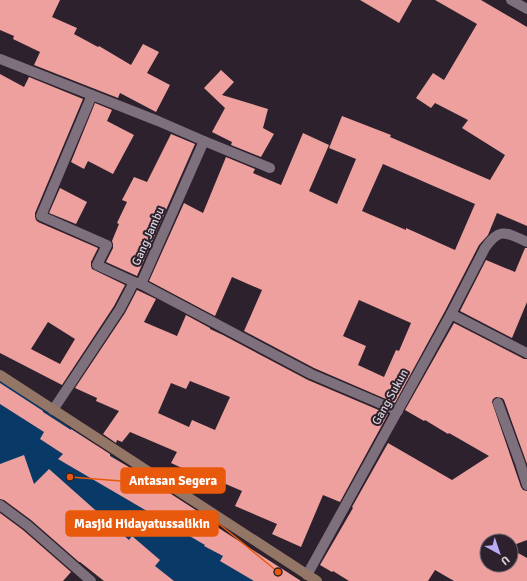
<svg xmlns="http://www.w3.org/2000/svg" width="527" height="581" font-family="Signika,sans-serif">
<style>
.water{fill:#093a67}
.building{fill:#eda09e;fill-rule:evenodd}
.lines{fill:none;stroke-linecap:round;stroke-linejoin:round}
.street{stroke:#7e707d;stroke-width:10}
.secondary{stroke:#947666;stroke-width:10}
.labels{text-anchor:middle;stroke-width:4;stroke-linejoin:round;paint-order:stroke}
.street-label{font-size:12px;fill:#d9d2d9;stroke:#2c212c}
.leader{fill:none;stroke:#e8590c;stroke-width:1.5}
.callout-dot{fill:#e8590c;stroke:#2c212c;stroke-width:1.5}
.callout{fill:#e8590c;stroke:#e8590c;stroke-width:1.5}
.callout-label{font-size:13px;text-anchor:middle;font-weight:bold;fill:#fff}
</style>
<rect width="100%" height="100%" fill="#2c212c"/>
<polygon class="water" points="0,380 296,581 148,581 0,472"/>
<g class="building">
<polygon points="0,0 60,0 52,17 77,28 74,34 98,47 99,46 131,65 143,44 159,52 147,73 170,85 156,112 120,93 118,98 34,65 40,52 13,39 14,36 0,30"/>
<polygon points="360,0 412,0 399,23"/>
<path d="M435 0H481L527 27V226L497 213 488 235 479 245 445 311 395 403 314 368 244 331 262 290 232 277 215 316 149 281 184 203 203 213 226 157 255 169 253 173 281 185 303 133 329 145 309 191 337 204 356 159 329 148 342 116 391 135 390 137 490 180 505 155 462 128 468 120 435 103 431 108 416 98 433 73 444 80 477 24ZM383 164 475 204 455 250 406 228V230L362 211ZM359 300 411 323 399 351 396 350 384 377 358 365 366 346 343 336Z"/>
<polygon points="221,70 234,82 222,95 268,109 263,128 274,134 261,157 231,145 232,142 212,132 225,108 204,88"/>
<path d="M0 74 24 87 29 77 83 99 35 213V217L36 220 38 222 98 248 91 262V266L92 269 125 285 114 306 62 385 0 353ZM48 322 75 339 60 364 31 349Z"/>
<polygon points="95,103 112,110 107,121 134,135 113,174 88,161 84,169 71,162"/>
<polygon points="171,134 195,144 137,276 106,262 113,248 113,244 112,241 119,224 117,223 127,202 122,200 134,177 147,182"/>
<polygon points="60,188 87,202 76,224 49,213"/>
<polygon points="525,248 527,248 527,302 512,338 460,311 486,260 515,272"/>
<path d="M137 290 156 299 144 322 177 336 186 315 210 328V329L223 335 308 380 388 414 340 502 323 495 301 547 272 534 277 524 235 506 242 491 214 479 213 482 171 463 177 452 130 432 122 442 117 440 116 443 103 434 119 411 96 401 97 398 75 388 125 313ZM190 381 230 397 215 430 192 420 189 427 158 413 171 383 186 389Z"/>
<polygon points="454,323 524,359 527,359 527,464 504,400 502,398 496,397 493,399 492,402 521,487 523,490 527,491 527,540 511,546 511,541 487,541 487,565 511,565 511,549 527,558 527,581 454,581 435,570 428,581 349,581 333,571 332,572 320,565 353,508 352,507 388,443 452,480 489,456 449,433 448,434 425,420 424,421 405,410"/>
<polygon points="0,383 43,411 43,412 71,430 71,429 110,454 110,456 134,470 202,514 200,516 301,581 254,581 220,561 223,556 204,546 205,545 58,459 63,454 40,439 44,432 0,404"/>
<polygon points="24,455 34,484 49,469 129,540 132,536 160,560 155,566 174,581 104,581 80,562 79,562 31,520 4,500 0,499 0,464"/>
<polygon points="0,513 23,530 71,572 63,581 0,581"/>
</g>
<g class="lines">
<g class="street">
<polyline points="511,0 527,9"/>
<polyline points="0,59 158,121 204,141 270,168"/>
<polyline points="92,95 41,216 107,245 97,265 134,282"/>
<polyline points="141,284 311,374 398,411"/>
<polyline points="451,314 527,353"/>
<polyline points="498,403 520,463 527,485"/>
<polyline points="53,410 120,309 134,282 141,284 204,141"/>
<polyline points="0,505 27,525 91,581"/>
<path d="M307 575 451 314 485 248C500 226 507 233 527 242"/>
</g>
<polyline class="secondary" points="0,375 317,581"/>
</g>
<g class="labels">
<g class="street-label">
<text transform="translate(148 236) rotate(-66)" y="4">Gang Jambu</text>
<text transform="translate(390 397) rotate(-61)" y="4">Gang Sukun</text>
</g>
</g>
<path class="leader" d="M70 477L121 481M278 572L218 523"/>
<g class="callout-dot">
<circle cx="70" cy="477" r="4"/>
<circle cx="278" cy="572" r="4"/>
</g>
<g class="callout">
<rect x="121" y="468" width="104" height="25" rx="4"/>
<rect x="66" y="511" width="152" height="25" rx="4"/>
</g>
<g class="callout-label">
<text x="173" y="485">Antasan Segera</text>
<text x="142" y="528">Masjid Hidayatussalikin</text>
</g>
<g transform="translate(499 553) rotate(140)"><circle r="19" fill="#2c212c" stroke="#716871"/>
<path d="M0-3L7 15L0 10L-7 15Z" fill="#bbaaf6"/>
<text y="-6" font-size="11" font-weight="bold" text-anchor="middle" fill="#d9d2d9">U</text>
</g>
</svg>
